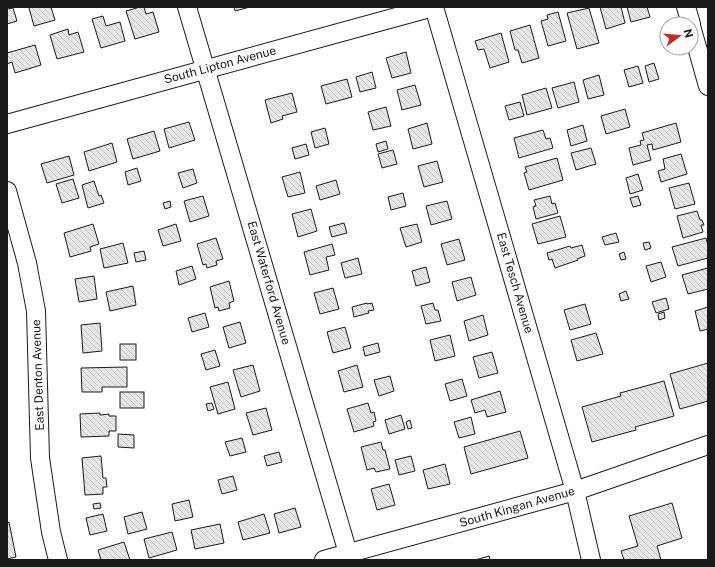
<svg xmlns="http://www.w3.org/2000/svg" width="715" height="567" font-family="'Public Sans',sans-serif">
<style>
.building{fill:url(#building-back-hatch);stroke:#1a1a1a}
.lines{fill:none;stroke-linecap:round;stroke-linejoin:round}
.minor-casing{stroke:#1a1a1a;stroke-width:20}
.minor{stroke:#fff;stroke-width:18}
.labels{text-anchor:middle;stroke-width:3;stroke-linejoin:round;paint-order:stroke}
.street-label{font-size:12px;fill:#1a1a1a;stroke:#fff}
</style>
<defs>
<pattern id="building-back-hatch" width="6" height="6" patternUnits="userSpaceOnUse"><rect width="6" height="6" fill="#e6e6e6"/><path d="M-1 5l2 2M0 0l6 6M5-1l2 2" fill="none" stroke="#c5c5c5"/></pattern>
</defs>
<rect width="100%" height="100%" fill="#fff"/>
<g class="building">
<polygon points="31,7 51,7 55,20 34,26 29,8"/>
<polygon points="140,7 144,7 146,14 153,12 159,32 135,39 126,11"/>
<polygon points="234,7 250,7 235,11"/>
<polygon points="600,7 621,7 625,23 606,29"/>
<polygon points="627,7 647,7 650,17 631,22"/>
<polygon points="13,8 17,21 7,24 7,9"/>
<polygon points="589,8 599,43 577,49 567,13"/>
<polygon points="558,12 566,41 548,46 541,21 548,19 547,15"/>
<polygon points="103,16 106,26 120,22 125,41 101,48 92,19"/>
<polygon points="530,25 539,58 522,63 518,50 515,50 510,31"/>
<polygon points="68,29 69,35 78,32 84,52 57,59 50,35"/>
<polygon points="501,33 509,62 490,68 484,49 478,50 475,41"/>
<polygon points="35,45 41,65 15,73 12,62 7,64 7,53"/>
<polygon points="406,52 411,73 392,78 386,58"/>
<polygon points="654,63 659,79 649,82 645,66"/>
<polygon points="638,66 643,83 629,87 624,70"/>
<polygon points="372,72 376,88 360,92 356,77"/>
<polygon points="599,75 604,95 588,99 583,80"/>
<polygon points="347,79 352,97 326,104 321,86"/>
<polygon points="574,82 579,102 558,108 552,88"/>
<polygon points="415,85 421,105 402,110 397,90"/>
<polygon points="546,88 552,108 527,115 522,95"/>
<polygon points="292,93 297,112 282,116 283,119 271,123 265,100"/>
<polygon points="520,102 524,116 509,120 505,106"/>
<polygon points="386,107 391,126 373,130 368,112"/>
<polygon points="625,109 630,127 606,134 601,116"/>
<polygon points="189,122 195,140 169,148 164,129"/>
<polygon points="427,123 432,144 413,149 408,129"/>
<polygon points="676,123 681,142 653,150 652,144 647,145 651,160 633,165 629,148 641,145 640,141 644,140 642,133"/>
<polygon points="583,125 587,141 571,146 567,130"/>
<polygon points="325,128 329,144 315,148 311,132"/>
<polygon points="543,130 546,139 550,138 553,148 519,158 514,138"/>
<polygon points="154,131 160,151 133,159 127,139"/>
<polygon points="386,141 388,149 378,152 376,144"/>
<polygon points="112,143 117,162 89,171 84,152"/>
<polygon points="306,144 309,155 295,159 292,148"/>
<polygon points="591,148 596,164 576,170 571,153"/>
<polygon points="393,150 397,164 382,168 378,154"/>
<polygon points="681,154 687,174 661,182 658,171 665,169 663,159"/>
<polygon points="69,156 74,175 47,183 41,164"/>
<polygon points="557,158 563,180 529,190 524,173 527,172 525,167"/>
<polygon points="437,161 443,182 424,187 418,166"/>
<polygon points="137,168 141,181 128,185 125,172"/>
<polygon points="193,169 197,183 183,188 178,173"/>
<polygon points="300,172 305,193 288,197 282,177"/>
<polygon points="638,174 643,190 630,194 626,178"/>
<polygon points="73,179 79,198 62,203 56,184"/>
<polygon points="336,180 340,194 320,200 316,186"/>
<polygon points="94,181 99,196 101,195 104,203 88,208 82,185"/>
<polygon points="689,183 695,204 675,209 669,188"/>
<polygon points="403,193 406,206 391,210 388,197"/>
<polygon points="203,196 209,216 190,222 184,201"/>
<polygon points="550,196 552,204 555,203 558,213 536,219 533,207 536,206 534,200"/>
<polygon points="638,196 641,205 633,207 630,198"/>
<polygon points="170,201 171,207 165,209 163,203"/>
<polygon points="447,201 452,219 431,225 426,206"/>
<polygon points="311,209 317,231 298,237 292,214"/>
<polygon points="697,211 700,220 702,220 704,225 701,225 703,232 683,238 677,216"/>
<polygon points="560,216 566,237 538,244 532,224"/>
<polygon points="344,223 347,233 332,237 329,227"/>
<polygon points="93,224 99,244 90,247 91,251 70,257 64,233"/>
<polygon points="176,224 181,241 163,246 158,230"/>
<polygon points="417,224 422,242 406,247 400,228"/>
<polygon points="616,233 619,242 605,245 602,237"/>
<polygon points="216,238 223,259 216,261 217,265 207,268 206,264 203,265 197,244"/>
<polygon points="706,238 708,246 708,258 678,266 672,247"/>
<polygon points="459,239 465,260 447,265 441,244"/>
<polygon points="649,242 651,248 645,250 643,243"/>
<polygon points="123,243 128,263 104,268 100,249"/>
<polygon points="332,244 335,255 326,257 329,270 310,275 304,252"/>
<polygon points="582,245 585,256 577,259 578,260 555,268 552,259 549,260 547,253 570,246 571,248"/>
<polygon points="144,251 146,260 136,262 134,253"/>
<polygon points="624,252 626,259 621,260 619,254"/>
<polygon points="358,258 362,274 345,278 341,263"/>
<polygon points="661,262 666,277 651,282 646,266"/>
<polygon points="192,266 196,279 179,285 176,271"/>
<polygon points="426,267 430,282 416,286 412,271"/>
<polygon points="708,268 708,289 688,294 682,275"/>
<polygon points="94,276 97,299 79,302 75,279"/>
<polygon points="471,277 476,295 457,301 452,282"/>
<polygon points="229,281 234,301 229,303 230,308 219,311 218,307 215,308 210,287"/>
<polygon points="133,286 136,305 110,311 106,292"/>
<polygon points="333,288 339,309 320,314 314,293"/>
<polygon points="626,291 629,299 621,301 619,294"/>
<polygon points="666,298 669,309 656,313 652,302"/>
<polygon points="367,303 367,304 372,303 374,310 368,311 369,313 354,317 352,307"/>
<polygon points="433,303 435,310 438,310 441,321 426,324 421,306"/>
<polygon points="585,304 591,324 570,330 564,310"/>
<polygon points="708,307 708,329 700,331 695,311"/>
<polygon points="664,312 665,318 659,320 658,314"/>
<polygon points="205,313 209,327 192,332 188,318"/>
<polygon points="483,315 488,335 469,341 464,321"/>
<polygon points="240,322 246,343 229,348 223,327"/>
<polygon points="100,323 102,351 83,353 81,325"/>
<polygon points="345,327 351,348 333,353 327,332"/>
<polygon points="596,333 603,354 577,361 571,340"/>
<polygon points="450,335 455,356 435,361 430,340"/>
<polygon points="378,343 380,352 365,356 363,347"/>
<rect x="120" y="344" width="16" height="16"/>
<polygon points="215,350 220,366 206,370 201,354"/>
<polygon points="492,352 498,373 479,378 473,357"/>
<polygon points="708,363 708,401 680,409 670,374"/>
<polygon points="253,365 260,391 241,397 233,370"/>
<polygon points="357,365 363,387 344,392 338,371"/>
<polygon points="127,367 127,387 102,387 102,392 82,392 81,368"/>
<polygon points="390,376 394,391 379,396 374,380"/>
<polygon points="462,379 467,396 450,401 445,384"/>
<polygon points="664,381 674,416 635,427 636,430 592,442 582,407 621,396 620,393"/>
<polygon points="228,382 235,409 218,414 210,387"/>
<polygon points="500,391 506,412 487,417 485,410 475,413 471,400"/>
<rect x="120" y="392" width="24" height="16"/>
<polygon points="212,403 214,409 208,411 206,404"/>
<polygon points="368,403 371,413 374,412 376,421 373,422 374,426 354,432 347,409"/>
<polygon points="266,408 272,430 253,435 246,413"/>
<polygon points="100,413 100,415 109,414 109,416 116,416 116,431 109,431 109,436 81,437 80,414"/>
<polygon points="401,415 405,429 389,434 385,420"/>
<polygon points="471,417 475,434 459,438 454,422"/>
<polygon points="410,420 412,428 408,429 406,422"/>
<polygon points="520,431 528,458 471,474 464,447"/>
<polygon points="118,434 134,435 134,448 118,447"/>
<polygon points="242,438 246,452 230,456 225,442"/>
<polygon points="381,442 383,450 385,450 390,469 376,472 374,468 367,470 361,447"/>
<polygon points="279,452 282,462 267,466 264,456"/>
<polygon points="101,456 103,478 106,478 107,487 103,487 103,494 85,495 82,458"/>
<polygon points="411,456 415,471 399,475 395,460"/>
<polygon points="445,464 450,484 428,489 423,470"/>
<polygon points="233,476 237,490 222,494 218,480"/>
<polygon points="389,484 395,505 377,510 371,489"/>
<polygon points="189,500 193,517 175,521 172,504"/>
<polygon points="100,503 101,508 94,509 93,504"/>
<polygon points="672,503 682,538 657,546 661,560 624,560 621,551 638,546 629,516"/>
<polygon points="295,508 301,527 279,533 274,514"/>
<polygon points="142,512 147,529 128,534 124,517"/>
<polygon points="103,514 107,531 90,535 86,518"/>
<polygon points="264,514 270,533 243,540 238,522"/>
<polygon points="9,522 16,557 7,559 7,523"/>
<polygon points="220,524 224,543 195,549 191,530"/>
<polygon points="172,532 177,550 149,558 144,539"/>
<polygon points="124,542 130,560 101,560 98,550"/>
<polygon points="489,556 490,560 475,560"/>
</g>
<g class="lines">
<g class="minor-casing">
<g id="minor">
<polyline points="187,7 350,560"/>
<polyline points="434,7 575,491 591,560"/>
<polyline points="686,7 691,24"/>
<polyline points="691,26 708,86"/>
<polyline points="7,124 433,7"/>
<polyline points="7,191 27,263 36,311 40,458 51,532 58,560"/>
<polyline points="324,560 575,491 708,445"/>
</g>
</g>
<use href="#minor" class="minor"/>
</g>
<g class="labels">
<g class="street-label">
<text transform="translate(220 65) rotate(-15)" y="4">South Lipton Avenue</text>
<text transform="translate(269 283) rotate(74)" y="4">East Waterford Avenue</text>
<text transform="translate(515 283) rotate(74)" y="4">East Tesch Avenue</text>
<text transform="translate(38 375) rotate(-92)" y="4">East Denton Avenue</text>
<text transform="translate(517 507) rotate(-16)" y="4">South Kingan Avenue</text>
</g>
</g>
<rect width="715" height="567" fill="none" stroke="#1a1a1a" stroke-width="16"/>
<g transform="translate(679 36) rotate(74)"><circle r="19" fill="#ffffff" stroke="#a3a3a3"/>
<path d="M0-3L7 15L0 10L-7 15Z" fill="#c62828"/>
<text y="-6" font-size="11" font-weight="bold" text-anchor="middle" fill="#1a1a1a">N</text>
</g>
</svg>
